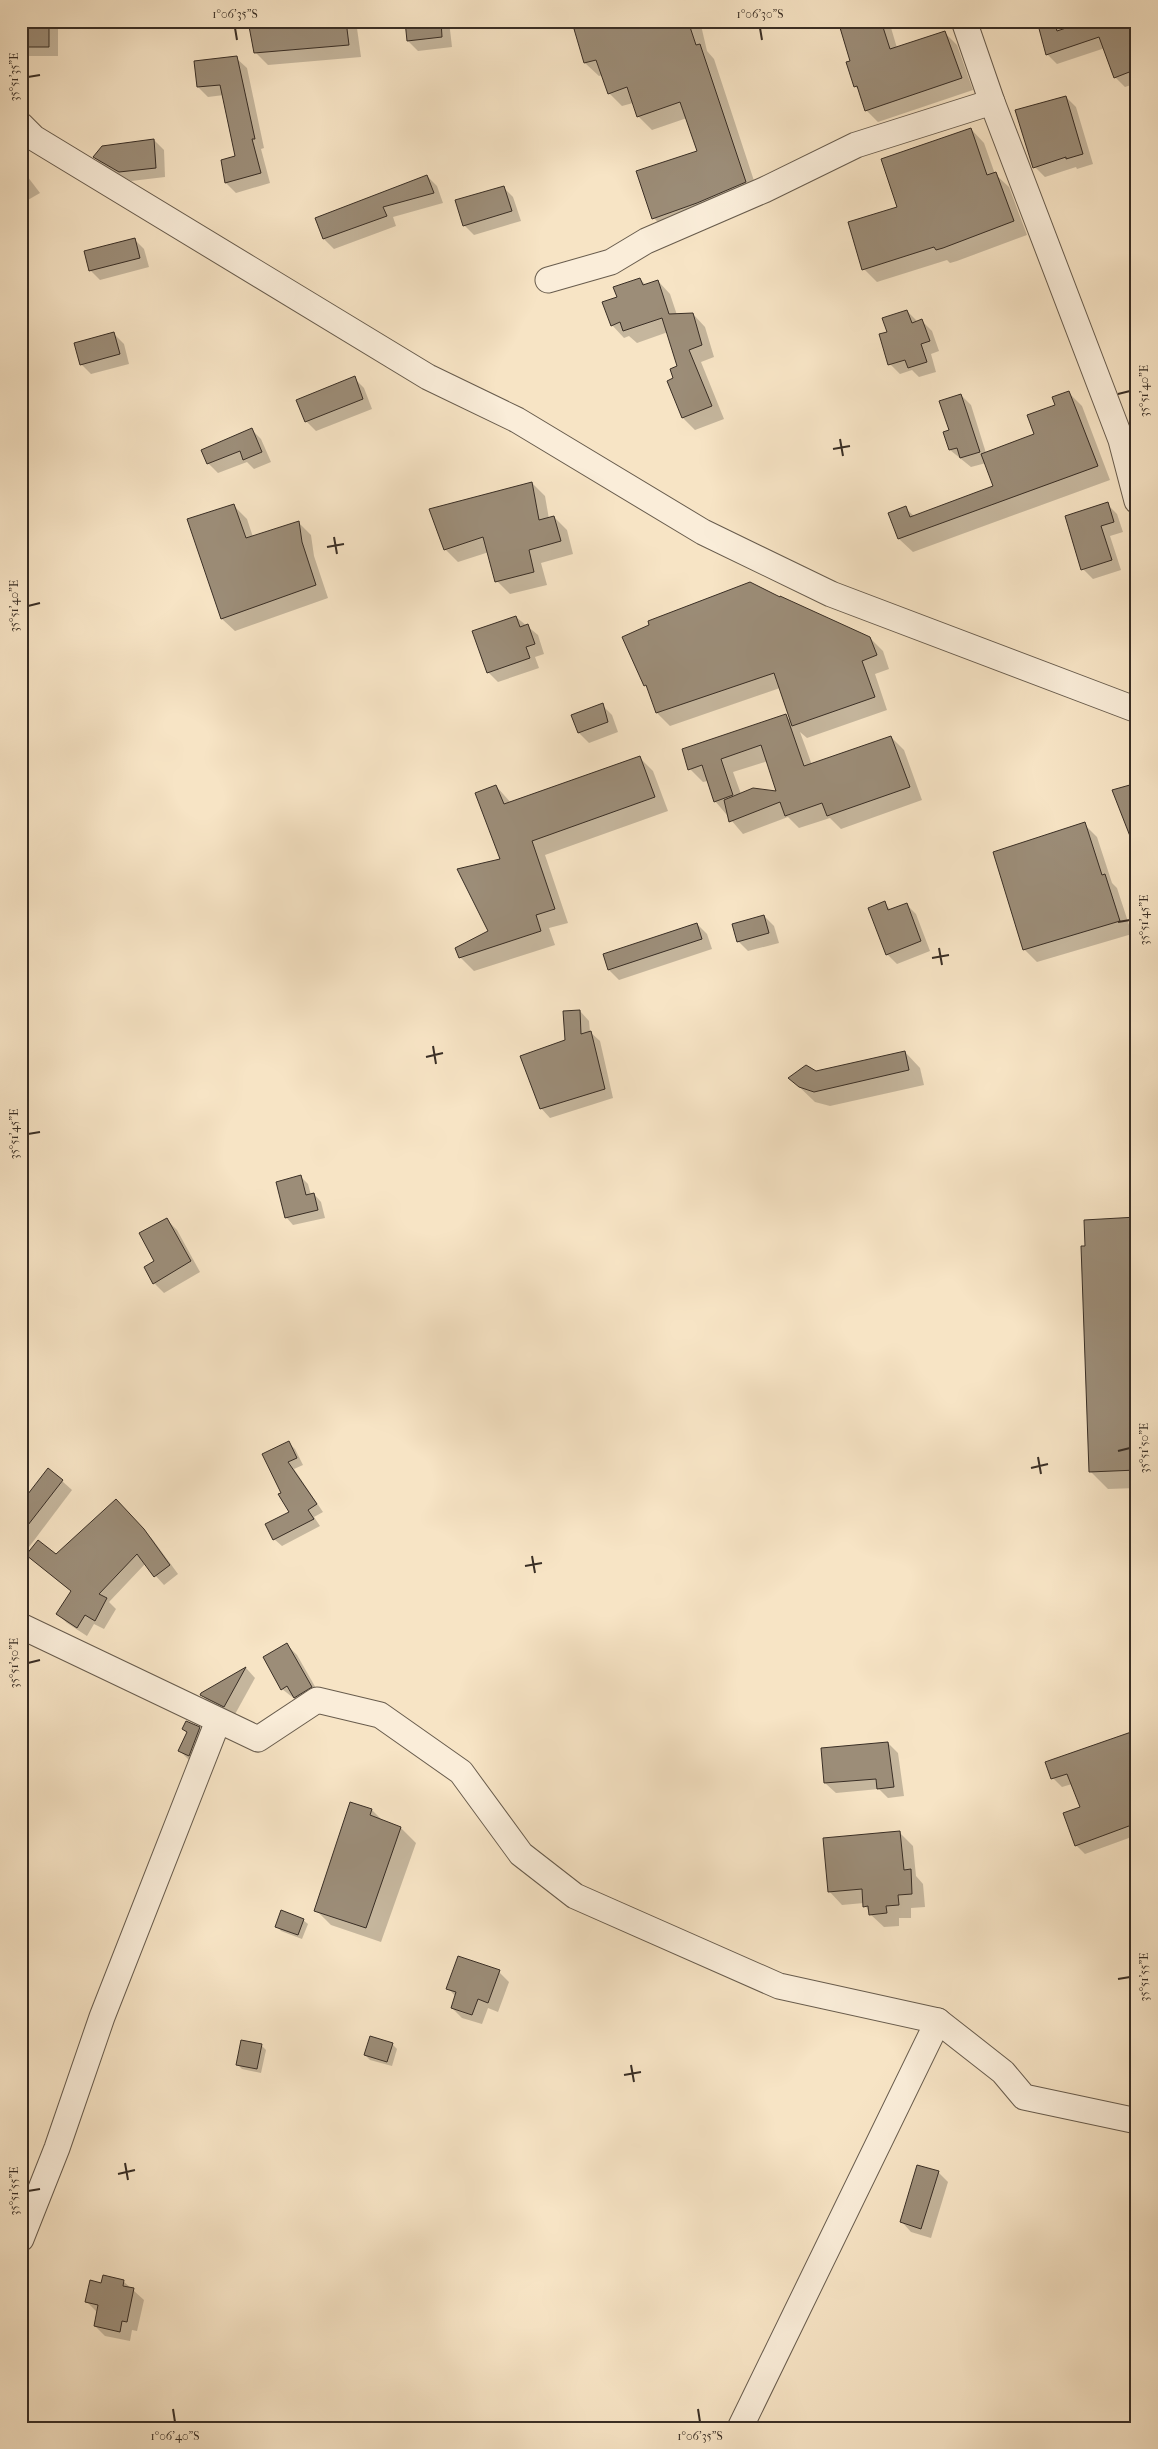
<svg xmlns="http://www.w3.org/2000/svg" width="1158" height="2449" font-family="'IM FELL French Canon',serif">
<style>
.shadow{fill:#0003;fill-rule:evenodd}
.building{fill:#9c8d78;stroke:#392e25}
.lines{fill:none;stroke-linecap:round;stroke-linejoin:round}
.minor-casing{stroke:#685c4d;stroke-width:27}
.minor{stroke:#faedd9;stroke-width:25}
.ticks{fill:none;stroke:#392e25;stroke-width:2}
.neatline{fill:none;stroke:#392e25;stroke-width:2}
.ticks-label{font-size:12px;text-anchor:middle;fill:#392e25}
</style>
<rect width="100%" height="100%" fill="#f7e4c5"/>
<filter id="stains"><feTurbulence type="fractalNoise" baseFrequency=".004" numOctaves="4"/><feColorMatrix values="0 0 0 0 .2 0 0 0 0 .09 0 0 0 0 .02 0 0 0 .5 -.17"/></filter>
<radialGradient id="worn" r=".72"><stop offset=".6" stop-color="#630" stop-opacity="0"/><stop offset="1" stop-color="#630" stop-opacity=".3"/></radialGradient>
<g class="shadow">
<polygon points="21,21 87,21 58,23 58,56 21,56"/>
<polygon points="249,21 356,21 361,57 268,65 255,52"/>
<polygon points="411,21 449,21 452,47 418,51 408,41"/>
<polygon points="604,21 700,21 707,51 714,59 759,196 667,232 654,218 699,151 687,118 652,130 638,116 633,103 622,106 609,93 603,75 599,76 585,63 575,30"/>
<polygon points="839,21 889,21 897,48 945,33 957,45 973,90 878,122 866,110 860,91 855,86 851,62"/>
<polygon points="1038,21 1061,21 1063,30 1137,21 1137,83 1125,87 1115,77 1105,48 1057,64 1047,54"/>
<polygon points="236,58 247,68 264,148 261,149 270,183 236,193 226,183 237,157 224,95 208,97 198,87"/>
<polygon points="1066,97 1076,107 1093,164 1077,169 1076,167 1045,177 1035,167"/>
<polygon points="971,129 984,143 995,174 1009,187 1027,235 957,261 950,263 947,260 877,282 864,269 899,207"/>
<polygon points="154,140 164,150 165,177 131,181 104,167 94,157"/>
<polygon points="21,168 40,193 21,204"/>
<polygon points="427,176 437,186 443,203 393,217 396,226 334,249 324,239 317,218"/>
<polygon points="503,187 513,197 521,221 474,235 464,225"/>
<polygon points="134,239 144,249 149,267 100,280 90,270"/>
<polygon points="640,279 646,285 658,281 670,294 677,315 693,314 705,327 714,357 701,362 724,419 695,430 683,418 675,379 679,367 668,332 637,343 629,336 624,338 612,325 618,298"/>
<polygon points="907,311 917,321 922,321 932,331 939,351 931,354 936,372 919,377 912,370 900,374 890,364 889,333"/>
<polygon points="114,334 124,344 129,364 91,374 81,364"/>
<polygon points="354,378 364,388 372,409 316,431 306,421"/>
<polygon points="1068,392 1082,406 1110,480 913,552 899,539 890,513 905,508 914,516 995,486 986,463 971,467 950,450 950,431 961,395 971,405 986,453 1035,435"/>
<polygon points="251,429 261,439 271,462 254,469 247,462 218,473 208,463"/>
<polygon points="532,483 545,496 549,519 554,517 567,530 573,554 541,563 547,585 510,594 497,581 489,552 458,562 445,549"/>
<polygon points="1107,504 1117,514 1123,532 1110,536 1121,570 1093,579 1083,569"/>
<polygon points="234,506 247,519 253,537 298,522 311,535 314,556 328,598 235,631 222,619"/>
<polygon points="516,617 538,635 544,654 535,657 539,668 498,682 488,672"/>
<path d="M624 637 870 638 883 651 889 669 875 674 887 710 807 738 800 732 812 765 891 737 904 750 922 800 841 829 830 818 799 828 788 817 743 834 715 801 708 781 703 782 690 769 786 716 792 722 780 688 670 726 657 713 649 689ZM768 761 778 792 741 794 733 772Z"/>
<polygon points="602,705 612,715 618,732 589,743 579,733"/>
<polygon points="639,757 653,771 668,811 545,855 568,923 549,928 555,945 474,971 460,957 490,932 502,859 496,786 511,803"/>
<polygon points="1137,787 1137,848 1114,791"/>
<polygon points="1084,824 1097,837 1112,883 1117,888 1132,934 1037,962 1024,949"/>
<polygon points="884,903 891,910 906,904 916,914 930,951 897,964 887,954"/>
<polygon points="764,916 774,926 779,943 748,951 738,941"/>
<polygon points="697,924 707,934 712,949 619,980 609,970"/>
<polygon points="580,1011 589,1021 590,1032 600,1041 613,1098 550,1118 541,1108"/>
<polygon points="905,1052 920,1068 924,1085 830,1106 815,1102 790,1078"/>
<polygon points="300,1176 308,1184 311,1195 314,1194 321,1202 325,1218 293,1225 286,1217"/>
<polygon points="1137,1219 1137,1488 1108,1489 1090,1471"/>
<polygon points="167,1220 177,1230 200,1272 164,1293 154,1283 155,1262"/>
<polygon points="288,1442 295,1449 303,1465 294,1469 323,1512 314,1517 320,1526 282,1546 274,1539 291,1513 282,1493"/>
<polygon points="62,1481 72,1490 26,1551 21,1547 21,1505"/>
<polygon points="125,1509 153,1540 178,1574 164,1585 145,1564 109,1602 116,1609 104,1629 94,1624 87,1636 67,1623 58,1614 72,1592 27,1555 56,1556"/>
<polygon points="287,1645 297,1655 321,1697 305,1707 282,1689"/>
<polygon points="246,1668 255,1678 234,1716 211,1705 202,1695"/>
<polygon points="199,1728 209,1738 189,1760 179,1750 188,1733 184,1729"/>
<polygon points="1137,1732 1137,1835 1085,1854 1076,1845 1082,1808 1072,1784 1062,1787 1053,1778"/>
<polygon points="888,1743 898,1753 904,1796 888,1798 879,1789 836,1793 825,1783"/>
<polygon points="372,1810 383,1821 401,1828 416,1843 381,1942 331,1925 316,1910"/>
<polygon points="900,1833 913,1846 916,1876 923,1884 925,1907 911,1908 911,1918 899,1918 899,1926 884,1927 870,1914 864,1903 842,1905 829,1891"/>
<polygon points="303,1920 308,1924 302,1939 281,1931 277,1926"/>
<polygon points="499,1972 509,1982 498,2012 488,2008 482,2024 462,2018 452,2008 456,1997 448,1988"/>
<polygon points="392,2044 397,2049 392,2066 370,2060 365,2055"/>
<polygon points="261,2045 266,2050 261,2073 242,2069 238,2065"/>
<polygon points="938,2172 948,2182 931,2238 911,2232 901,2221"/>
<polygon points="123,2281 144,2300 137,2331 132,2330 130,2341 105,2336 95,2326 97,2312 87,2302 102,2284"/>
</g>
<g class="building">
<polygon points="248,21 346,21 349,45 254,53"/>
<polygon points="405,21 441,21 442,37 407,41"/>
<polygon points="600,21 688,21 696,45 700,44 746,182 697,203 652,219 636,171 697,151 680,102 637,117 627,87 608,94 596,60 584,63 574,29"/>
<polygon points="838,21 881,21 890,49 945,31 962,78 865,111 857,86 854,87 846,62 850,61"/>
<polygon points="1037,21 1054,21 1057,31 1087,21 1137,21 1137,69 1114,78 1099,37 1046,55"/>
<polygon points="49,26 49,47 21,47 21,27"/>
<polygon points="237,56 255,139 252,139 261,173 225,183 221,160 235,156 220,85 197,87 194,61"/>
<polygon points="1066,96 1083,154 1066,159 1066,157 1033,168 1015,110"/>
<polygon points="971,128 987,175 996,172 1014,221 943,248 936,250 934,247 862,270 848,222 897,207 881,159"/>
<polygon points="154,139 156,168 119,172 93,157 102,146"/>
<polygon points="427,175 434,193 383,207 387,216 323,239 315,218"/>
<polygon points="504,186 512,211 463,226 455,200"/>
<polygon points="135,238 140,258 89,271 84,251"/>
<polygon points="640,278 643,285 658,280 669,314 693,313 702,345 689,350 712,406 682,418 667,381 673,378 670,369 677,366 662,318 623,331 620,322 611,326 602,302 617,297 613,287"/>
<polygon points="907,310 912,323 922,319 930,341 921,344 927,362 908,368 905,360 888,365 879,334 887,332 882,318"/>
<polygon points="114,332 120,354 80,365 74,343"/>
<polygon points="355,376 363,399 305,422 296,400"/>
<polygon points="1069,391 1098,466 898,539 888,513 906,506 910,517 993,486 981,454 1034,434 1027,415 1055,405 1052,397"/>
<polygon points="961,394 980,452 960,458 957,448 949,450 943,432 949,430 939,401"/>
<polygon points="252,428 262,452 243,460 240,451 207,464 201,450"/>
<polygon points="532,482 539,520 554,516 561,541 529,550 534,572 495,582 483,537 444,550 429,509"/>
<polygon points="1108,502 1114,522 1101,526 1112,560 1081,570 1065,516"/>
<polygon points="234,504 246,538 299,521 302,542 316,585 221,619 187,519"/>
<polygon points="750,582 780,597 780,596 870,637 877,655 862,661 875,697 792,726 774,673 656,713 646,685 644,686 622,637 649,625 648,621"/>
<polygon points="516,616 520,627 528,624 535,644 526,647 530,658 487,673 472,631"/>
<polygon points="603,703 608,722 578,733 571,715"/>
<polygon points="786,714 804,766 891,736 910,787 827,816 822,803 785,816 780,802 729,822 724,800 753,788 776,791 761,745 721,759 733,795 714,802 702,765 688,770 682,749"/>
<polygon points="640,756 655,797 532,841 555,909 536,915 541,931 459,958 455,948 488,931 457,869 500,859 475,793 496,785 504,804"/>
<polygon points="1137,783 1136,849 1135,849 1112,790"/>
<polygon points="1085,822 1102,875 1105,874 1120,921 1023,950 993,852"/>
<polygon points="885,901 888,910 907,903 921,941 886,955 868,908"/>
<polygon points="764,915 769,933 737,942 732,924"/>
<polygon points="697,923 702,939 608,970 603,954"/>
<polygon points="580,1010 581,1034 591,1031 605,1089 540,1109 520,1056 565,1040 563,1011"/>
<polygon points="905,1051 909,1070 814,1092 799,1087 788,1078 806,1065 816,1071"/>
<polygon points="301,1175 306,1195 314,1193 318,1210 285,1218 276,1182"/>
<polygon points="1137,1217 1137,1470 1089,1472 1081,1246 1085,1246 1084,1220"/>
<polygon points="167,1218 191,1261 153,1284 144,1267 154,1261 139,1233"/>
<polygon points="289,1441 297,1458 288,1462 317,1504 308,1510 314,1519 273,1540 265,1524 289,1512 278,1494 281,1493 262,1454"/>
<polygon points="48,1468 63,1480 21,1534 21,1503"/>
<polygon points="116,1499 144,1529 170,1565 154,1577 137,1554 99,1594 107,1598 95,1621 85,1615 77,1628 56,1614 71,1591 26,1555 38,1540 56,1554"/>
<polygon points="287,1643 312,1687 294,1698 287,1686 281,1690 263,1657"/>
<polygon points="246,1667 224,1707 200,1695 201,1693"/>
<polygon points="186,1721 200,1727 189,1756 178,1751 187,1732 182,1729"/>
<polygon points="1137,1730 1137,1823 1075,1846 1063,1813 1080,1807 1067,1774 1051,1779 1045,1762"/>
<polygon points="888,1742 894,1787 877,1789 876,1779 824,1783 821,1748"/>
<polygon points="350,1802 372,1809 370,1815 401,1827 366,1928 314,1911"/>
<polygon points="900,1831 904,1870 911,1869 912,1894 898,1895 899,1905 886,1906 887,1913 869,1915 868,1906 863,1907 862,1889 828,1892 823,1838"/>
<polygon points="281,1910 304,1919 298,1935 275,1927"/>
<polygon points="458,1956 500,1970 488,2003 478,1999 472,2015 451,2008 456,1992 446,1989"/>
<polygon points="370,2036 393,2043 387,2062 364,2055"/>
<polygon points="241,2040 262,2044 257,2069 236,2065"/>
<polygon points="917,2165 939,2171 921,2229 900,2222"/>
<polygon points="103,2275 124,2280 123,2286 134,2288 127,2322 122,2321 120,2332 94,2326 98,2305 85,2302 90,2280 101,2283"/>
</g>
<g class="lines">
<g class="minor-casing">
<g id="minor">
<polyline points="964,21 992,102 1121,440 1137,501"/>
<polyline points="21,125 34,138 428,377 517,420 703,532 831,594 1137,710"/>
<polyline points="548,280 611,262 646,241 764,190 856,145 992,102"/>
<polyline points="21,1626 258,1739 317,1700 380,1715 461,1772 521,1854 575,1896 779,1986 938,2021 1003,2072 1024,2097 1137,2121"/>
<polyline points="21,2239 57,2148 102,2017 218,1721"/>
<polyline points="740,2428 938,2021"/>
</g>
</g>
<use href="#minor" class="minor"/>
</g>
<path class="ticks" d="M235 28 237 40M760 28 762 40M28 77 40 75M1118 394 1130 391M840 439 843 456M833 449 850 446M334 537 337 554M327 547 344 544M28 606 40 603M1118 922 1130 920M939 948 942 965M932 958 949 955M433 1046 436 1064M426 1057 443 1053M28 1134 40 1132M1118 1451 1130 1448M1038 1457 1041 1474M1031 1468 1048 1464M532 1556 535 1573M525 1566 542 1563M28 1663 40 1660M1118 1979 1130 1977M631 2065 634 2082M624 2075 641 2072M125 2163 128 2180M118 2174 135 2170M28 2191 40 2189M173 2409 175 2422M698 2409 700 2422"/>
<rect width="1158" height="2449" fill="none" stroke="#f7e4c5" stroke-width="55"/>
<rect x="28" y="28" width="1102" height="2394" class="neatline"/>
<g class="ticks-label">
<text x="235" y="18">1°06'35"S</text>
<text x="760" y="18">1°06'30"S</text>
<text transform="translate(14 77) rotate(-90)" y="4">35°51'35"E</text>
<text transform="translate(1144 391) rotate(-90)" y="4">35°51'40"E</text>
<text transform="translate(14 606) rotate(-90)" y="4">35°51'40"E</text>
<text transform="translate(1144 920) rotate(-90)" y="4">35°51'45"E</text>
<text transform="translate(14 1134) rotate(-90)" y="4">35°51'45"E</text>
<text transform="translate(1144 1448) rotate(-90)" y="4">35°51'50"E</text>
<text transform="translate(14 1663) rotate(-90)" y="4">35°51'50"E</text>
<text transform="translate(1144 1977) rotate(-90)" y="4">35°51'55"E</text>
<text transform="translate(14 2191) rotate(-90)" y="4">35°51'55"E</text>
<text x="175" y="2440">1°06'40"S</text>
<text x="700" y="2440">1°06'35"S</text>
</g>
<rect width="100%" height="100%" filter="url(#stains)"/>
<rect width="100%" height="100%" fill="url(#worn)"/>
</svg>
